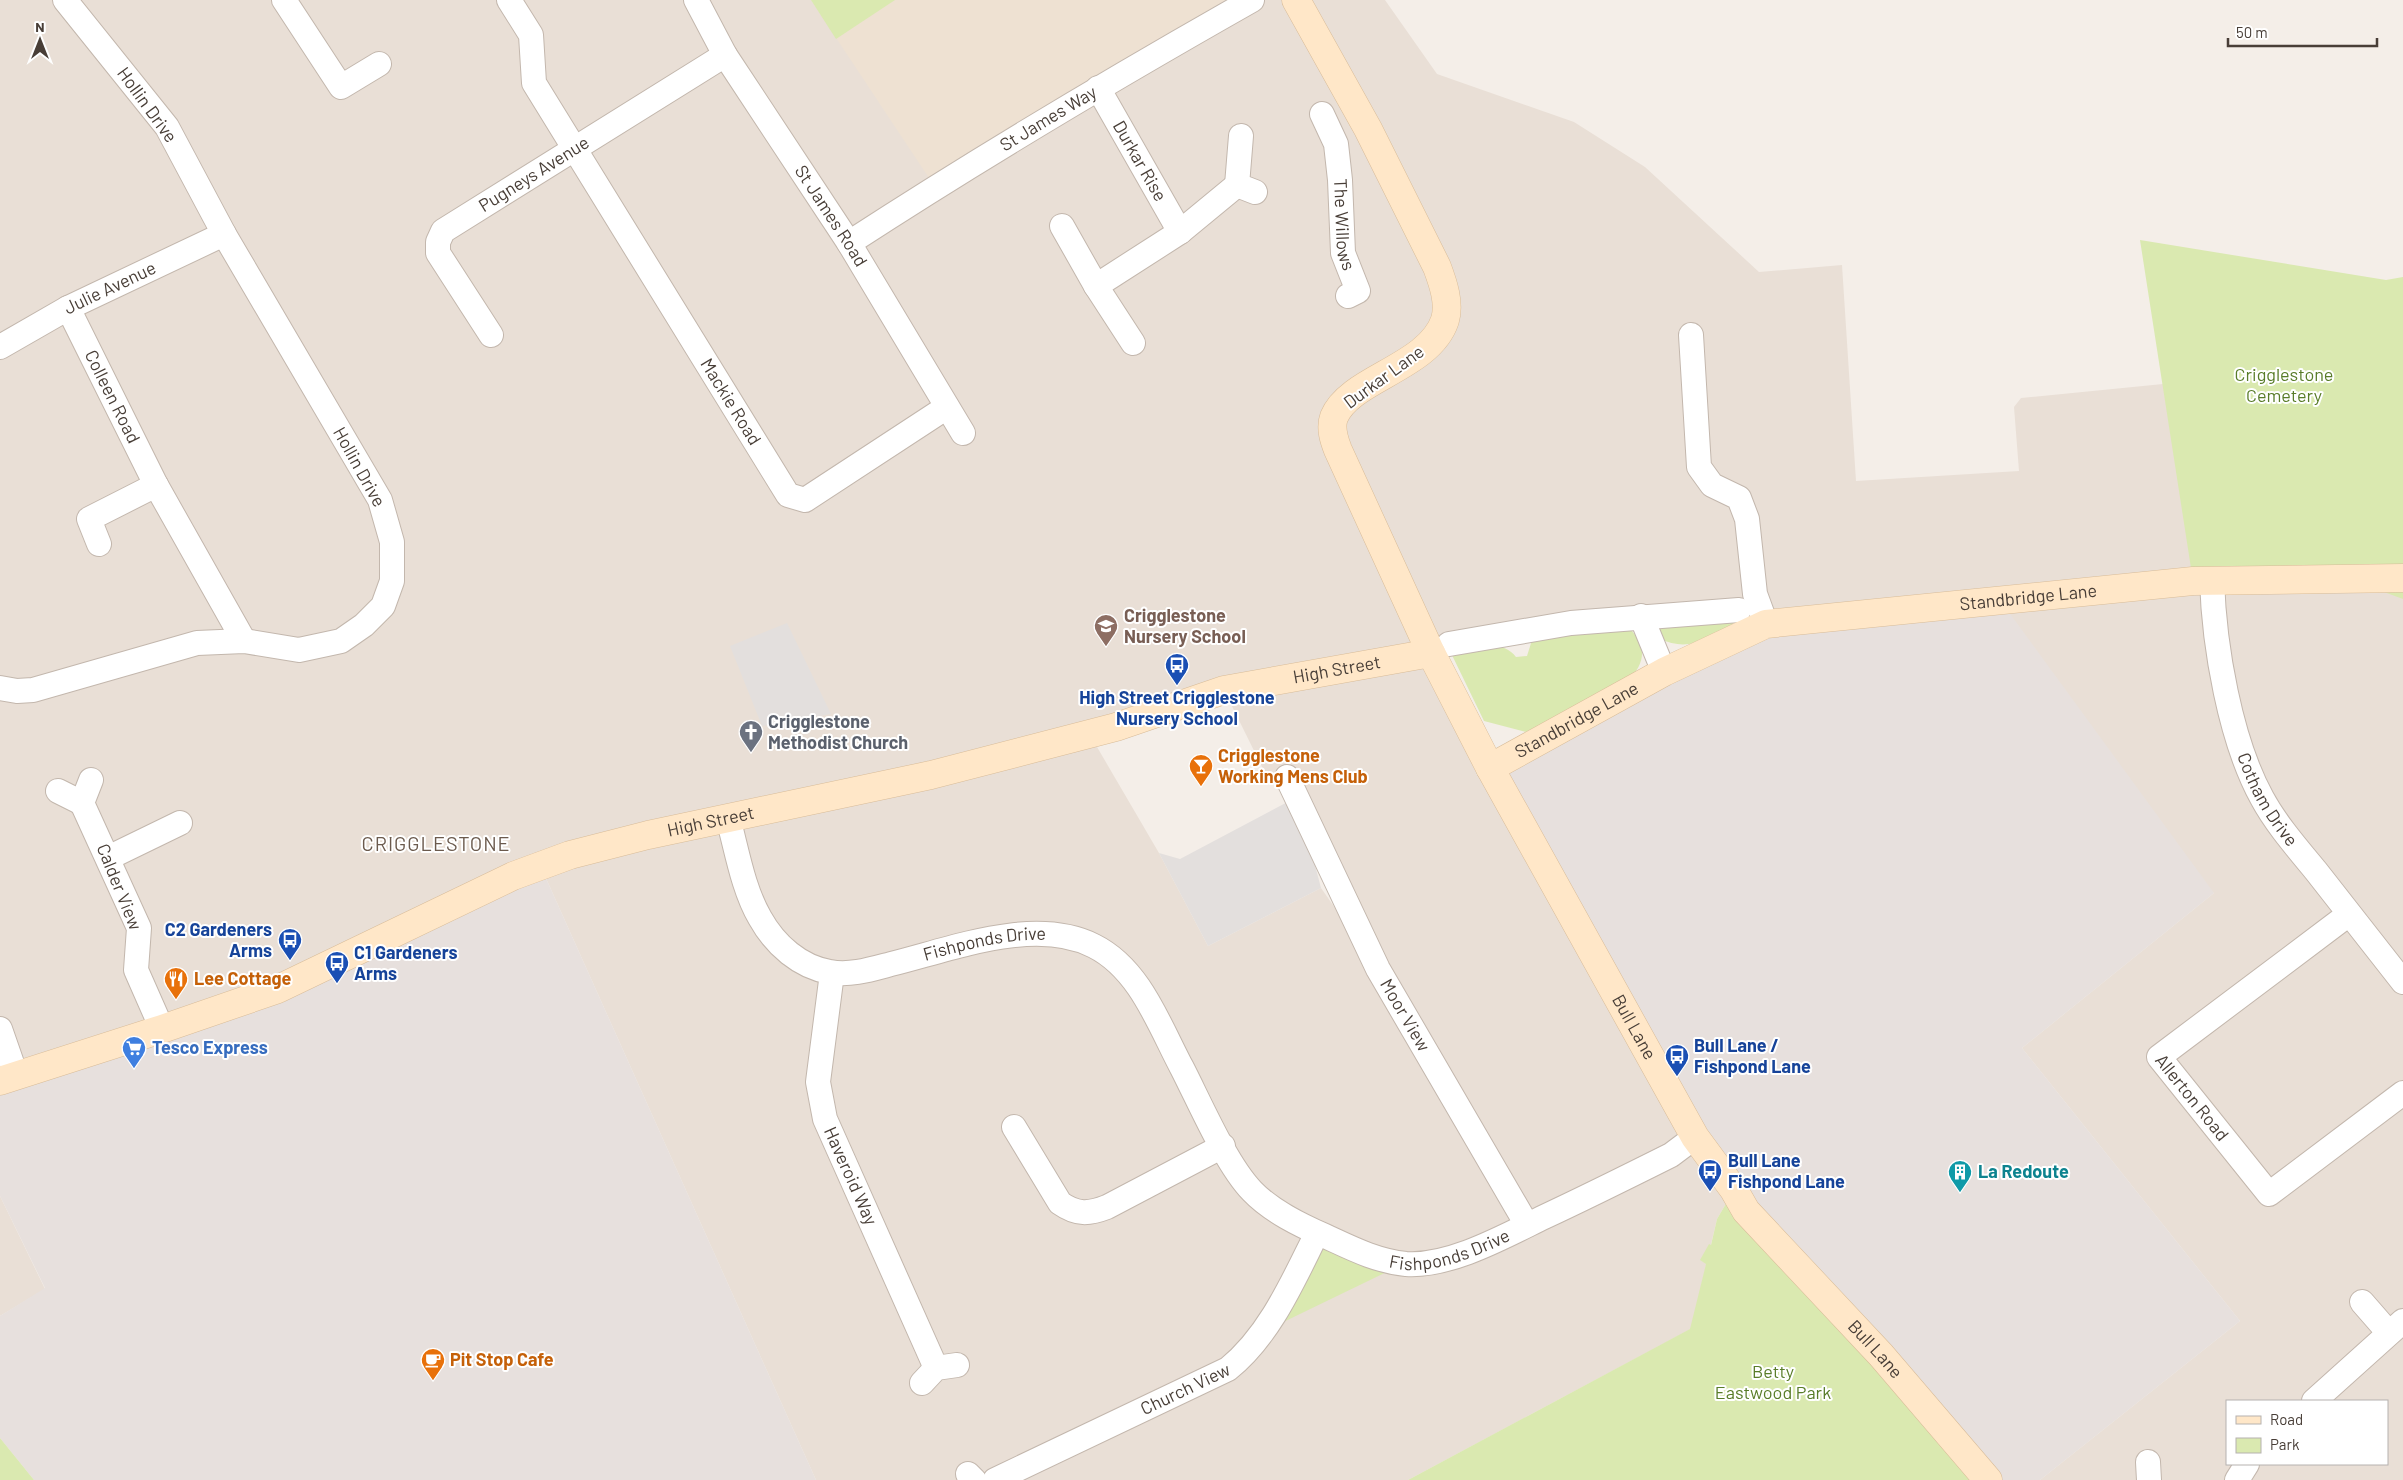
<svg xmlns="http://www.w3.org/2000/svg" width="2403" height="1480" font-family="Barlow,sans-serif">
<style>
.residential{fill:#e9dfd6;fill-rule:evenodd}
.industrial{fill:#e7e0dd}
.education{fill:#eee1d2}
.green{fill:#dae9b0}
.parking{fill:#e3dfdd}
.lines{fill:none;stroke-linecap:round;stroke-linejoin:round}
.street-casing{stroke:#c3b7ad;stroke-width:26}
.secondary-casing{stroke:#d8bc99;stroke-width:29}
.street{stroke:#fff;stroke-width:24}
.secondary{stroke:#ffe7c8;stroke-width:28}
.labels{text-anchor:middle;stroke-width:4;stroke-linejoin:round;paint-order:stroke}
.street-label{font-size:18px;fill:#483e37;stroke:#fff}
.park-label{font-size:18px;fill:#587c28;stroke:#fff}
.education-label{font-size:18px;font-weight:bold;fill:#785e54;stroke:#fff;text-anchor:start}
.transit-label{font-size:18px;font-weight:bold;fill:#164399;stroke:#fff;text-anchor:start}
.worship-label{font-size:18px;font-weight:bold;fill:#5b616d;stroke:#fff;text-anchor:start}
.food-label{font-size:18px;font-weight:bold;fill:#c56008;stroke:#fff;text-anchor:start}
.shop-label{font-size:18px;font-weight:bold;fill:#366cbe;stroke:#fff;text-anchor:start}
.culture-label{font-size:18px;font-weight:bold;fill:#0d838f;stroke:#fff;text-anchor:start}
.quarter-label{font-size:20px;letter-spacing:1px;fill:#6b5a4d;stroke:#fff}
</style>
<rect width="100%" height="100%" fill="#f4eee8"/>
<g class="residential">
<path d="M0 0H1385L1437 74 1574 122 1645 167 1759 272 1842 265 1856 481 2019 471 2014 407 2021 398 2163 384 2194 581 2403 578V1480H2040L2240 1321 2022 1048 2214 893 1761 610 1431 652 1734 1190 1717 1219 1691 1329 1408 1480H816L540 865 278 989 0 1081ZM1224 690 1269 781 1287 777 1375 965 1321 888 1208 946 1159 853 1090 735ZM2227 1401H2387V1464H2227Z"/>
<polygon points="0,1196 45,1289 0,1316"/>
</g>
<g class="industrial">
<polygon points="2000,600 2214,893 2022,1048 2240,1321 2040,1480 1988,1480 1746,1211 1490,768 1766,624"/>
<polygon points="540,865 816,1480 34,1480 0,1438 0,1316 45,1288 0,1196 0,1081 162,1029"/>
</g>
<polygon class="education" points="811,0 1252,0 935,187"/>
<g class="green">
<polygon points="811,0 895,0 836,39"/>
<polygon points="2140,240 2386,280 2403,277 2403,599 2346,578 2193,581"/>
<path d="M1733 619V624C1704 639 1690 653 1658 638L1659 622Z"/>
<path d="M1629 628C1648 647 1645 663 1628 681L1526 732 1484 721 1451 653C1472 649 1501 637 1516 657L1527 656 1532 640 1540 635Z"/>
<polygon points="1734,1190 1988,1480 1408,1480 1690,1329 1706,1264 1700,1260 1709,1244 1711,1245 1717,1219"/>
<polygon points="1318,1237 1399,1266 1267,1330"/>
<polygon points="0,1438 34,1480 0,1480"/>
</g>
<g class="parking">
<polygon points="787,623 831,714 762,726 730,646"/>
<polygon points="1297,797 1321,888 1208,946 1159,853 1180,859"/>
</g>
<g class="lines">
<g class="street-casing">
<g id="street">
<polyline points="284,0 341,87 379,64"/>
<path id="s1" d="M509 0 531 35 534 83 788 495 805 500 947 407"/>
<path id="s2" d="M696 0 725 55 849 243 963 433"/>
<path id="s3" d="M1098 88 1180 232"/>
<path id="s4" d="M1322 114 1336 144 1340 180 1343 253 1358 291 1348 296"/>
<polyline points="1241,136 1237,185 1255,192"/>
<polyline points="1062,226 1096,286 1133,343"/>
<path id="s5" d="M849 243C981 157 1116 77 1252 0"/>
<polyline points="1096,286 1180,232 1237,185"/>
<path id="s6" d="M68 308 156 485 244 641"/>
<path id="s7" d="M491 335 438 253V242L443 231 725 55"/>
<polyline points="1691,335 1699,467 1712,485 1739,498 1747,519 1755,594 1766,624"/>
<path id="s8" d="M0 347 68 308 224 234"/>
<polyline points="99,544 89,519 156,485"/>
<path id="s9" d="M2212 580C2214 646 2230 740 2262 798 2276 824 2297 848 2316 871 2345 908 2374 945 2403 982"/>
<polyline points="1641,616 1664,672"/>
<polyline points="1449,644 1571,623 1739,610"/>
<polyline points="0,688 17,691 33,690 197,643 244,641 299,650 341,641 364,625 383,606 392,581 392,542 380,500 224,234 167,127 65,0"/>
<path id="s10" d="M1287 777 1378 969 1527 1225"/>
<polyline points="58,791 82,803 91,780"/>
<polyline points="82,803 139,928 136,970 162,1029"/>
<path id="s11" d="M728 818C737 851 743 889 760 918 775 945 800 967 830 972 850 976 872 969 891 964 952 949 1035 916 1094 946 1140 969 1159 1025 1182 1068 1200 1103 1226 1164 1252 1191 1271 1211 1300 1225 1325 1236 1351 1248 1376 1261 1406 1264 1450 1267 1505 1236 1544 1217 1587 1197 1629 1176 1671 1155L1695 1137"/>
<polyline points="108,858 180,823"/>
<path id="s12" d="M2349 914 2159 1057 2269 1194 2403 1093"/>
<path id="s13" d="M832 973 818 1082 825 1119 936 1368"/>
<polyline points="0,1029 16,1075"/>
<path d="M1014 1127 1060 1203C1077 1215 1089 1214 1107 1207L1223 1146"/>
<polyline points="2362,1302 2389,1333"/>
<polyline points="922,1383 936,1368 957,1365"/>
<polyline points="2314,1401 2403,1321"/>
<polyline points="2148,1462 2149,1480"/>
<polyline points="968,1474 974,1480"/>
<path id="s14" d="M995 1480 1228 1369C1270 1335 1293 1281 1317 1233"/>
<polyline points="2237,1480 2247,1464"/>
</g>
</g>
<g class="secondary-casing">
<g id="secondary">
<path id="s15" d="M1296 0 1368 129 1437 267C1443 283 1450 303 1445 320 1429 368 1350 378 1334 417 1330 428 1334 440 1338 450L1431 653 1490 768 1695 1137 1734 1190 1746 1211 1881 1355 1988 1480"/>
<path id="s16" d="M1490 768 1664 672 1766 624 2193 581 2403 578"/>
<path id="s17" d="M0 1081 162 1029 278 989 513 876 570 855 648 835 931 775 1116 727 1224 690 1431 653"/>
</g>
</g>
<use href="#street" class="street"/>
<use href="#secondary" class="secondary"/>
</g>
<defs>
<g id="school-pin" transform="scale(1.25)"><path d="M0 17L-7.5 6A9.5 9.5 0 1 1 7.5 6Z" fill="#8d6e63" stroke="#fff"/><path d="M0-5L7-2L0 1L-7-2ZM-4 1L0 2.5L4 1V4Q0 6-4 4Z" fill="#fff"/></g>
<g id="bus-pin" transform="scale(1.25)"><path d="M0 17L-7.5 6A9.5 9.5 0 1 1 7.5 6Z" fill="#1a4fb4" stroke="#fff"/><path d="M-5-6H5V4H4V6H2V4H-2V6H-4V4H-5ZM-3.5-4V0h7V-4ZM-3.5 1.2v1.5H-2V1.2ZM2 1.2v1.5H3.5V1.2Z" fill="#fff"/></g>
<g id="church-pin" transform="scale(1.25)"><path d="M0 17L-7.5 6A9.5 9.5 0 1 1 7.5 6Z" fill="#6b7280" stroke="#fff"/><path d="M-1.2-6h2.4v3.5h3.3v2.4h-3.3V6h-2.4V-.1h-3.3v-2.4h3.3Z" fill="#fff"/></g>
<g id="bar-pin" transform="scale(1.25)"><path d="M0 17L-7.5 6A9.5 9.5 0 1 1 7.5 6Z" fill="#e8710a" stroke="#fff"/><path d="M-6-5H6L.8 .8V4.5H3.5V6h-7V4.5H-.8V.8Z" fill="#fff"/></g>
<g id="restaurant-pin" transform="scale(1.25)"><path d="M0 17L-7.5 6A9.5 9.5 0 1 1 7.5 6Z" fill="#e8710a" stroke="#fff"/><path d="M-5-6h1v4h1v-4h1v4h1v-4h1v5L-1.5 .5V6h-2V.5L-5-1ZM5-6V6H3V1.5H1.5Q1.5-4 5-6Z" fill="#fff"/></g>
<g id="supermarket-pin" transform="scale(1.25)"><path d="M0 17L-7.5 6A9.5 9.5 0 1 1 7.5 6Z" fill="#3f7fe0" stroke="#fff"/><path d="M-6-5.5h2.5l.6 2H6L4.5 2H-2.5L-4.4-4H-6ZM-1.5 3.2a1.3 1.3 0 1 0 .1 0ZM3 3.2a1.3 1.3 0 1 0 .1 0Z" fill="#fff"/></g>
<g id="building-pin" transform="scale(1.25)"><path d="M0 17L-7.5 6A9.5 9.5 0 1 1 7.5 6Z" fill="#0f9aa8" stroke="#fff"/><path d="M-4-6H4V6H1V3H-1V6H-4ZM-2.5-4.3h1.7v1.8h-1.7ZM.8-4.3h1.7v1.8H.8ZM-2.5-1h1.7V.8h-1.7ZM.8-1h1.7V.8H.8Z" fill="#fff"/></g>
<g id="cafe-pin" transform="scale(1.25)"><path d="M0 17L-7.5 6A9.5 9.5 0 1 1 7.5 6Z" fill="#e8710a" stroke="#fff"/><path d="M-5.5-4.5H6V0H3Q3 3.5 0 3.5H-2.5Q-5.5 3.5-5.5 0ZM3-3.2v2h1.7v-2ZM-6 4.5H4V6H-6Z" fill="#fff"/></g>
</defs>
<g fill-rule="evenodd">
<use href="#school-pin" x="1106" y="626"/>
<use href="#bus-pin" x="1177" y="665"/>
<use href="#church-pin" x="751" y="732"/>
<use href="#bar-pin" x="1201" y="766"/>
<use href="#bus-pin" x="290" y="940"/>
<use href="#bus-pin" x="337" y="963"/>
<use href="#restaurant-pin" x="176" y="979"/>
<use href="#supermarket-pin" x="134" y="1048"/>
<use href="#bus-pin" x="1677" y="1056"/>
<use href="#bus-pin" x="1710" y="1171"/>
<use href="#building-pin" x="1960" y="1172"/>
<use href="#cafe-pin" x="433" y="1360"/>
</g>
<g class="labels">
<g class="street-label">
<text transform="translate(147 105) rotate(54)" y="6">Hollin Drive</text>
<text dy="6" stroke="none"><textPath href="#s5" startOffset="235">St James Way</textPath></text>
<text dy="6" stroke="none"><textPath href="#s3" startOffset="84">Durkar Rise</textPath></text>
<text dy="6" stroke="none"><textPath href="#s7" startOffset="228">Pugneys Avenue</textPath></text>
<text dy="6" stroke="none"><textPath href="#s2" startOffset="255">St James Road</textPath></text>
<text dy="6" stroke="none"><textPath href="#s4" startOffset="114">The Willows</textPath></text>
<text dy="6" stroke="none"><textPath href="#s8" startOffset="125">Julie Avenue</textPath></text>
<text transform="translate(1384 377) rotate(-36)" y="6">Durkar Lane</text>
<text dy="6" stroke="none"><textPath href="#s6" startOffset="99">Colleen Road</textPath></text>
<text dy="6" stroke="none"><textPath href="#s1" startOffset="464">Mackie Road</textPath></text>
<text transform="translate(359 467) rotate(61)" y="6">Hollin Drive</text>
<text dy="6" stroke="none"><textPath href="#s16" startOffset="575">Standbridge Lane</textPath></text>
<text dy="6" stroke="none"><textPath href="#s17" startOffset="1404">High Street</textPath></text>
<text dy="6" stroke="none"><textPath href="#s16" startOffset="99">Standbridge Lane</textPath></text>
<text dy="6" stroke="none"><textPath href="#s9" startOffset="229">Cotham Drive</textPath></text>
<text dy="6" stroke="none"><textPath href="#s17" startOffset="759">High Street</textPath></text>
<text transform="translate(119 887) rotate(68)" y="6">Calder View</text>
<text dy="6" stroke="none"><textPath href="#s11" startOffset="355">Fishponds Drive</textPath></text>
<text dy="6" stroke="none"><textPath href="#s10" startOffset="266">Moor View</textPath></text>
<text dy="6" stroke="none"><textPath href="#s15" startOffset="1190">Bull Lane</textPath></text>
<text dy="6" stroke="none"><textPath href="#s12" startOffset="290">Allerton Road</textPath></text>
<text dy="6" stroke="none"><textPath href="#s13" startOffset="210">Haveroid Way</textPath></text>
<text dy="6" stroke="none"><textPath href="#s11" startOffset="980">Fishponds Drive</textPath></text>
<text dy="6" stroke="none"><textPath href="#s15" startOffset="1595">Bull Lane</textPath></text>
<text dy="6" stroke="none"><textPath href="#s14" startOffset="211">Church View</textPath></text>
</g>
<g class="park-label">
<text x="2284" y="381">Crigglestone<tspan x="2284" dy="21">Cemetery</tspan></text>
<text x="1773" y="1378">Betty<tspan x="1773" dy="21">Eastwood Park</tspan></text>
</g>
<g class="education-label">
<text x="1124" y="622">Crigglestone<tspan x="1124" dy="21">Nursery School</tspan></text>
</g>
<g class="transit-label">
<text x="1177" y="704" text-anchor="middle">High Street Crigglestone<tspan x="1177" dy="21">Nursery School</tspan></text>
<text x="272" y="936" text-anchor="end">C2 Gardeners<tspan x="272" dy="21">Arms</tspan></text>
<text x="354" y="959">C1 Gardeners<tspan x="354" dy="21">Arms</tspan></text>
<text x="1694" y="1052">Bull Lane /<tspan x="1694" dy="21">Fishpond Lane</tspan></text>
<text x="1728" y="1167">Bull Lane<tspan x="1728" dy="21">Fishpond Lane</tspan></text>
</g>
<g class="worship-label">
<text x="768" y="728">Crigglestone<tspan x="768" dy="21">Methodist Church</tspan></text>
</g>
<g class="food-label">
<text x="1218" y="762">Crigglestone<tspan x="1218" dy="21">Working Mens Club</tspan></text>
<text x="194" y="985">Lee Cottage</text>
<text x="450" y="1366">Pit Stop Cafe</text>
</g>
<g class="shop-label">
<text x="152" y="1054">Tesco Express</text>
</g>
<g class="culture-label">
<text x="1978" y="1178">La Redoute</text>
</g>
<g class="quarter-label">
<text x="436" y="851">CRIGGLESTONE</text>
</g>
</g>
<rect x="2226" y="1400" width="162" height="65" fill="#ffffff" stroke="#b6b2af"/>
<rect x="2236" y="1416" width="25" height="8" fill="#ffe7c8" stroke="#b6b2af"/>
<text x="2270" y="1425" font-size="15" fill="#483e37">Road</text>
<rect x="2236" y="1438" width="25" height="15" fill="#dae9b0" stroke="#b6b2af"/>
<text x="2270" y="1450" font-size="15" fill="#483e37">Park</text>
<g transform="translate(40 40)" stroke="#ffffff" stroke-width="4" paint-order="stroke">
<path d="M0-4L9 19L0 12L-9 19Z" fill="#483e37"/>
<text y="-8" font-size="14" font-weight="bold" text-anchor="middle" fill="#483e37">N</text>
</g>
<path d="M2228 38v8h149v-8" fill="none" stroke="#483e37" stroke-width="2.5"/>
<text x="2236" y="38" font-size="15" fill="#483e37" stroke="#ffffff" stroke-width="4" paint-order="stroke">50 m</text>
</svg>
